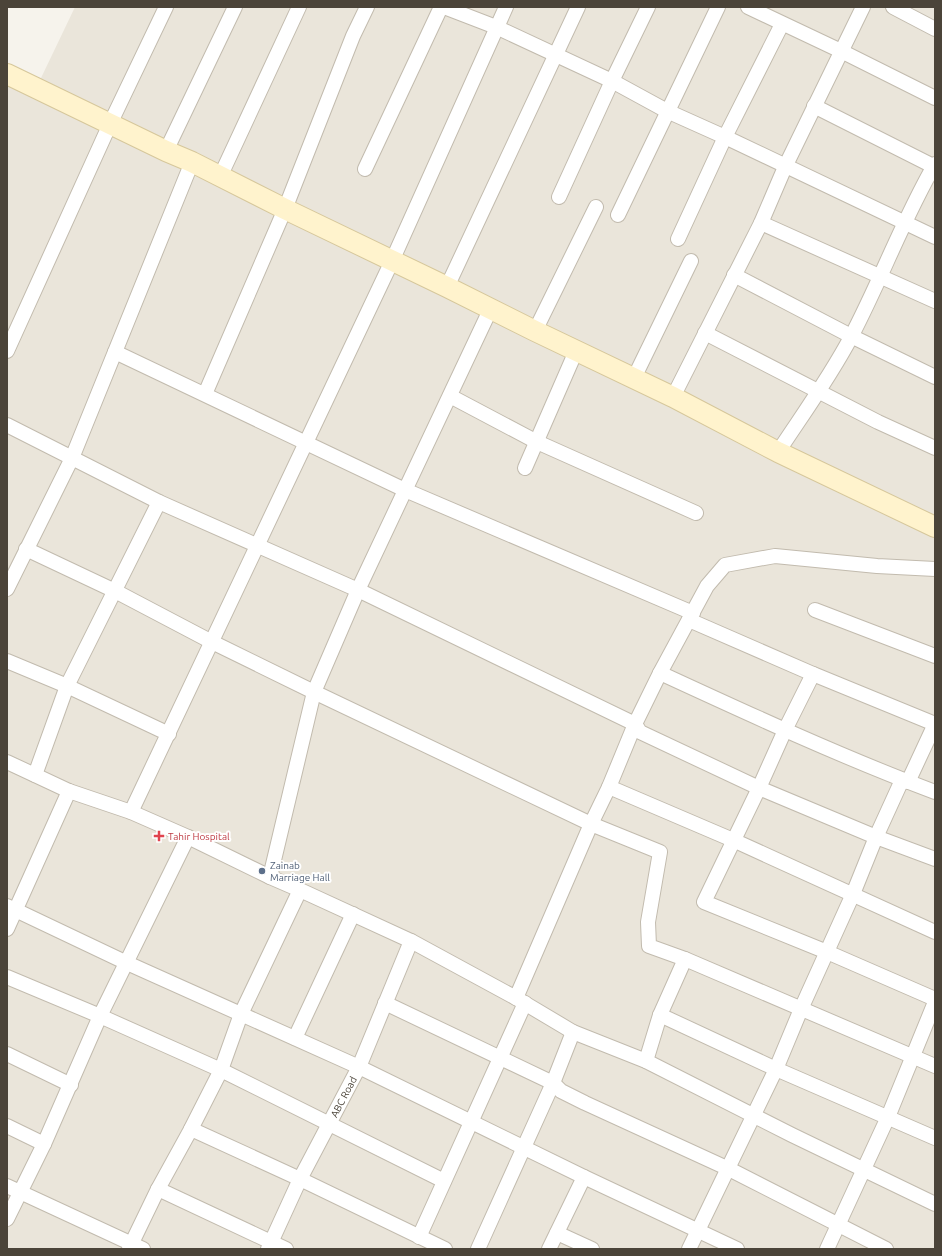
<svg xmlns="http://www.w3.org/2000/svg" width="942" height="1256" font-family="Ubuntu,sans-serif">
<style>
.residential{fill:#eae5da}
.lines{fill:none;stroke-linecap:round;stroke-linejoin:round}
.street-casing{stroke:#c2bbae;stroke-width:16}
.secondary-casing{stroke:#d6c79b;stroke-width:22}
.street{stroke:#fff;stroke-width:14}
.secondary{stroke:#fff3cd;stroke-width:20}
.health-dot{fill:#e0444e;stroke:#fff;stroke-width:1.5}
.service-dot{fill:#5c6f8a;stroke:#fff;stroke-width:1.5}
.labels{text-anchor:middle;stroke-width:4;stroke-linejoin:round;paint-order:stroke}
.health-label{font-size:10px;fill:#be3a42;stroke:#fff;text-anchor:start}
.service-label{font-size:10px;fill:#4e5e75;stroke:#fff;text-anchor:start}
.street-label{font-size:10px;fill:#4b4439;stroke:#fff}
</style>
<rect width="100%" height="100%" fill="#f6f3ec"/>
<polygon class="residential" points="75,7 935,7 935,1249 7,1249 7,68 41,78"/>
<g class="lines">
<g class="street-casing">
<g id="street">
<polyline points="444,7 496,27 612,81 667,111 725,137 935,237"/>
<polyline points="748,7 841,51 935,98"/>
<polyline points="893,7 935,29"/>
<polyline points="814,106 935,167"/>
<polyline points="166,151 235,7"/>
<polyline points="365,169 441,7"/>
<polyline points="220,177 299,7"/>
<polyline points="559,197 612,81 648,7"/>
<polyline points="618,215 718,7"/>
<polyline points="761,223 935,301"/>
<polyline points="678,239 725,137 782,24"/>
<polyline points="734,275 851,336 935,377"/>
<polyline points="447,287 578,7"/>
<polyline points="491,308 358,590 314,692 270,877 300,890 411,941 516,998 591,824 609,787 635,724 660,673 707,586 725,565 775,556 877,566 935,569"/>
<polyline points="535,331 596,207"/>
<polyline points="705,333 878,422 935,448"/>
<polyline points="7,351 110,124 166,7"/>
<polyline points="115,352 405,490 693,613"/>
<polyline points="634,378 691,261"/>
<polyline points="205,394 285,209 353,36 367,7"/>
<polyline points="450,396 537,442 696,513"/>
<polyline points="673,397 761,223 785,167 863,7"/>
<polyline points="7,425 159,502 358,590 635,724 640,732 759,788 876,837 935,859"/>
<path d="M778 452C803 414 830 377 851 337 881 280 903 219 935 164"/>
<polyline points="525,468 576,351"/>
<polyline points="26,549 115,591 212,642 314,692 591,824 660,852 648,922 649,946 685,959 660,1015 646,1061"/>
<polyline points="7,589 72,458 192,162"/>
<polyline points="815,610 935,656"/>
<polyline points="689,620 813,674"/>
<polyline points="7,661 67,686 169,734"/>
<path d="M660 673C751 715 842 757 935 792"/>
<polyline points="935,724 813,674 785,730 759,788 704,902 827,952 935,999"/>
<polyline points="7,762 69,791 131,812 188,837 270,877"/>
<polyline points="35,775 67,686 159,502"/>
<polyline points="908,782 935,724"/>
<polyline points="609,787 733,840 935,932"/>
<polyline points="131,812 392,261 506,7"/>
<polyline points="7,906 127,963 359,1067 584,1177 737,1249"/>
<polyline points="7,929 69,791"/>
<polyline points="685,959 935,1066"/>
<polyline points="7,977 100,1016 221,1070 444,1181"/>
<polyline points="385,1003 553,1083 561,1091 585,1103 729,1169 886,1249"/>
<polyline points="660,1015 776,1069 935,1138"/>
<polyline points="573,1032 646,1061 792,1135 935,1204"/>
<polyline points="295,1038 353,914"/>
<polyline points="7,1054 71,1085"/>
<polyline points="7,1126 44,1144"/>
<polyline points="191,1129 300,1179 445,1249"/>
<polyline points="7,1186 143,1249"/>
<polyline points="158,1189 286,1249"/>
<polyline points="7,1219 44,1144 100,1016 188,837"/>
<polyline points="557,1233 592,1249"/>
<polyline points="419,1237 525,1003"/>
<polyline points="129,1249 158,1189 191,1129 221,1070 241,1014 300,890"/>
<path id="s1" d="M268 1249 300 1179 359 1067 411 941"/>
<polyline points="478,1249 553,1083 573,1032 516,998"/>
<polyline points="549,1249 584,1177"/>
<polyline points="689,1249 776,1069 801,1009 853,894 876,837 902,780"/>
<polyline points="827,1249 888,1117 935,1002"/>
</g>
</g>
<g class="secondary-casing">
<polyline id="secondary" points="7,74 166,151 192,162 285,209 447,287 535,331 673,397 778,452 935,527"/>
</g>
<use href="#street" class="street"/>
<use href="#secondary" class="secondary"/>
</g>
<path class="health-dot" d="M157 830h4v4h4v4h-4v4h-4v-4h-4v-4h4z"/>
<circle class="service-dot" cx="262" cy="871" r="4"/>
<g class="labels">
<g class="health-label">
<text x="168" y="840">Tahir Hospital</text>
</g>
<g class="service-label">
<text x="270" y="869">Zainab<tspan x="270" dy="12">Marriage Hall</tspan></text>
</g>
<g class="street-label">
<text dy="4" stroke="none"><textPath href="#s1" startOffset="170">ABC Road</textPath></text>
</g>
</g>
<rect width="942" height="1256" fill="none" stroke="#4b4439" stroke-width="16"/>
</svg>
